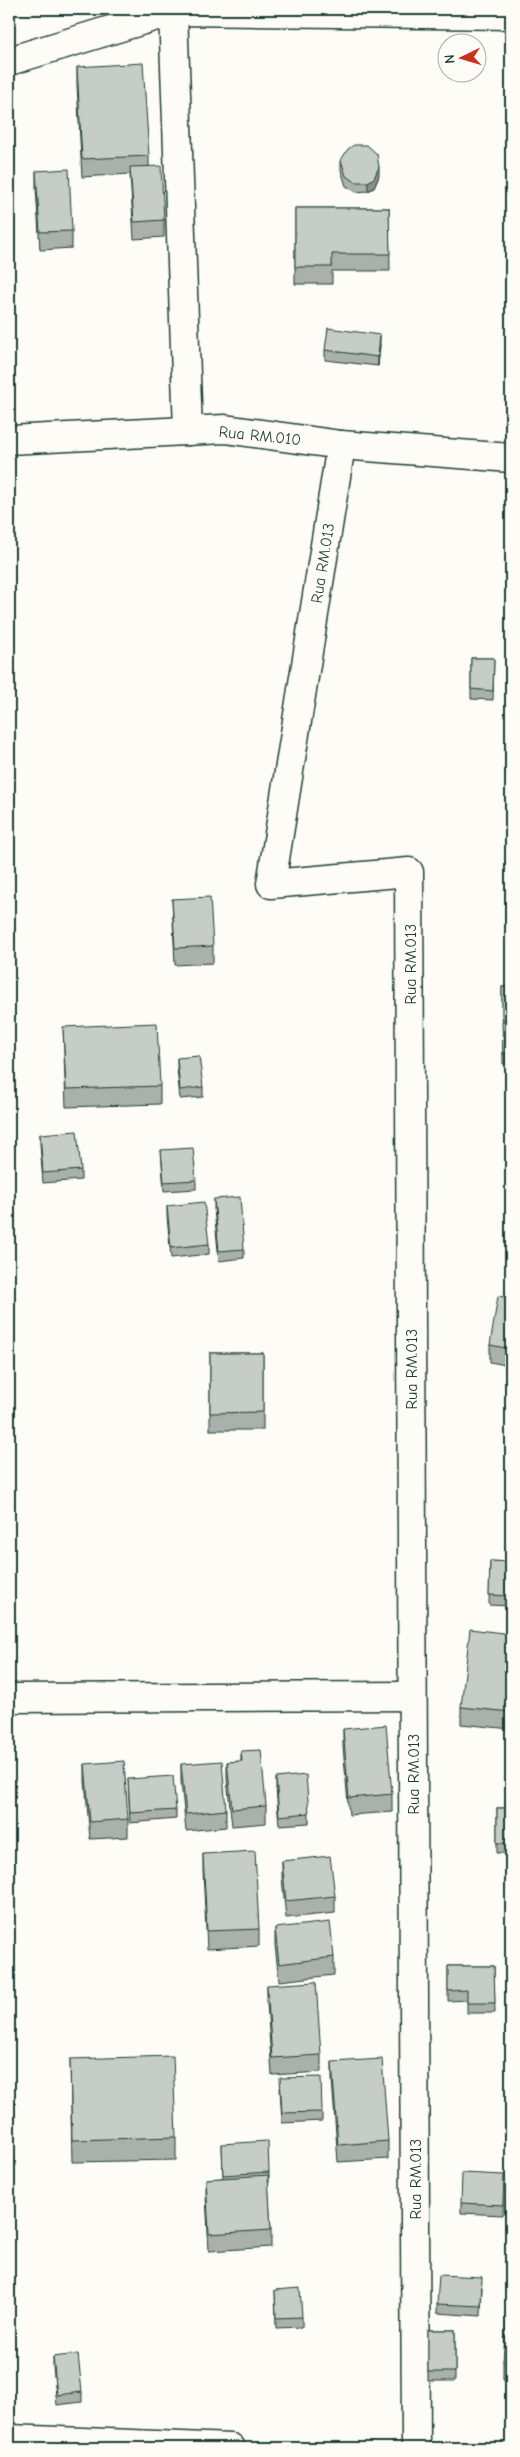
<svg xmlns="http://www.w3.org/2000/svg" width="520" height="2457" font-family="'Comic Neue',sans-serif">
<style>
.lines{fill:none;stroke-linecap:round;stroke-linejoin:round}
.minor-casing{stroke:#1f3d34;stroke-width:31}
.minor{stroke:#fdfcf7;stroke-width:28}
.wall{fill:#aab0ab;stroke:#1f3d34}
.shaded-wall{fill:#8b908b;stroke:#1f3d34}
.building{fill:#c6cdc7;stroke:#1f3d34}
.labels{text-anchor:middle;stroke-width:4;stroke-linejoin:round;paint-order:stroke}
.street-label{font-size:16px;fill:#1f3d34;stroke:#fdfcf7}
</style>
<rect width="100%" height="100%" fill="#fdfcf7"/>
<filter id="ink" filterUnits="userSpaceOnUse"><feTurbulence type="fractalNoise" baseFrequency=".02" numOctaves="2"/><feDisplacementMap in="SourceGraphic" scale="10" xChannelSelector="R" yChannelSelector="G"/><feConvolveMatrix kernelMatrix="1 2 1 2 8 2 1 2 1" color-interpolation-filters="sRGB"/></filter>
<g filter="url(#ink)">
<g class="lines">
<g class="minor-casing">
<g id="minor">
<polyline points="173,11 188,431"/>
<polyline points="9,61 173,11 511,15"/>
<polyline points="9,440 225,429 341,445 511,458"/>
<polyline points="341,445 271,884 409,872 416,2448"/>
<polyline points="9,1698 412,1696"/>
<polyline points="9,2439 231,2448"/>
</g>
</g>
<use href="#minor" class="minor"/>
</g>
<g class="wall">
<polygon points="77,67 149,156 149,166 164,220 164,237 134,239 130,174 82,177 77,85"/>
<polygon points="341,160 379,176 374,188 368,191 356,192 346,186 341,170"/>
<polygon points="36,171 72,231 72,248 40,250 36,188"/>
<polygon points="295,208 389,208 390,271 332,271 332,284 295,284"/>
<polygon points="380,345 378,366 325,360 325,350"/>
<polygon points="471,658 494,658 493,700 471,699"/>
<polygon points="172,899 213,946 213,963 175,965"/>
<polygon points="502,987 511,987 511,1063 503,1064"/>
<polygon points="63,1027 160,1086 160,1104 66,1107"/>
<polygon points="177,1058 203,1087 203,1097 180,1099 177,1068"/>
<polygon points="40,1134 81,1170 81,1180 43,1183 40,1144"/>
<polygon points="161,1150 196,1180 196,1189 164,1191"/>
<polygon points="214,1199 244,1249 244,1258 219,1261 214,1209"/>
<polygon points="167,1206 209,1244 209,1254 171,1258 167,1216"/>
<polygon points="511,1298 511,1366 490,1362 490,1345"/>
<rect x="210" y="1353" width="53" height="77"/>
<polygon points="490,1561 511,1562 511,1606 489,1605"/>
<polygon points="511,1634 511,1729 461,1724 461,1707"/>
<polygon points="343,1729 392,1794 392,1812 349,1815 343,1746"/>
<polygon points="241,1751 266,1806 266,1823 232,1826 227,1780 227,1762 241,1761"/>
<polygon points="85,1764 128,1819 128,1837 90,1839 85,1781"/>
<polygon points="181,1764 226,1810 226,1827 186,1831 181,1782"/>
<polygon points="276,1778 309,1813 309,1823 279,1825 276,1788"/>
<polygon points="128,1779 176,1810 176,1819 130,1823"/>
<rect x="497" y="1808" width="14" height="45"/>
<polygon points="203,1854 259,1929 259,1946 207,1949 203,1871"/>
<polygon points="282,1861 335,1896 335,1913 286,1918 282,1878"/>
<polygon points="275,1928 334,1957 334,1975 279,1981 275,1945"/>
<polygon points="511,1959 511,2001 507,2001 506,1960"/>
<polygon points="448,1966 494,1966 495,2013 467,2013 467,2000 448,2001"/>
<polygon points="267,1985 321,2055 321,2072 272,2075 267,2003"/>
<polygon points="70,2059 176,2137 176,2160 72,2162"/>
<polygon points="332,2062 388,2141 388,2159 338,2162 332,2080"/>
<polygon points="280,2088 322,2112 322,2121 282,2123"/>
<polygon points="222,2144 269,2172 269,2182 268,2182 271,2230 271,2247 209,2251 206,2196 206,2179 223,2178"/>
<polygon points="504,2185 503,2215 461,2213 461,2203"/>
<polygon points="511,2279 511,2380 503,2380 503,2362"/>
<polygon points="482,2287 481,2316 437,2313 437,2304"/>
<polygon points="275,2290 302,2317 302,2327 276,2328"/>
<rect x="428" y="2330" width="27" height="51"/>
<polygon points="53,2357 82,2392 82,2402 57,2405 53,2367"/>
</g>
<g class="shaded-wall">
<polygon points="379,167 379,176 374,188 368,191 368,182"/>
<polygon points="380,335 380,345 378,366 378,357"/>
</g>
<g class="building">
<polygon points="143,63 149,156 82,159 77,67"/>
<polygon points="354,145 367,145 377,154 379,167 374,178 368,182 356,182 346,176 341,160 348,149"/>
<polygon points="161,166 164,220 134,222 130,167"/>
<polygon points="69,169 72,231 40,232 36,171"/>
<polygon points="295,208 389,208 390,254 332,254 332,267 295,267"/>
<polygon points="328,328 380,335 378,357 325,350"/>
<polygon points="471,658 494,658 493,691 471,689"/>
<polygon points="210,897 213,946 175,948 172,899"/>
<rect x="502" y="987" width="9" height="31"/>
<polygon points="511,1020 511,1054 503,1054 502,1021"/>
<polygon points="157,1023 160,1086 66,1089 63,1027"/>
<polygon points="199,1056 203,1087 180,1090 177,1058"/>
<polygon points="77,1131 81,1170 43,1173 40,1134"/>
<polygon points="193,1148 196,1180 164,1182 161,1150"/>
<polygon points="240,1197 244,1249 219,1251 214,1199"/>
<polygon points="204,1202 209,1244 171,1248 167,1206"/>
<polygon points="498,1296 511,1298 511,1349 490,1345"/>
<polygon points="210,1353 263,1353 263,1412 210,1413"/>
<polygon points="490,1561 511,1562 511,1596 489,1595"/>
<polygon points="470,1629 511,1634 511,1712 461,1707"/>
<polygon points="386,1725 392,1794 349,1798 343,1729"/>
<polygon points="261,1750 266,1806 232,1809 227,1762 242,1761 241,1751"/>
<polygon points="124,1761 128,1819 90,1822 85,1764"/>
<polygon points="222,1761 226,1810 186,1814 181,1764"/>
<polygon points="306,1775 309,1813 279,1816 276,1778"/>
<polygon points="173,1776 176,1810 130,1813 128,1779"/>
<rect x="497" y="1808" width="14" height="35"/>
<polygon points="255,1851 259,1929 207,1931 203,1854"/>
<polygon points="330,1856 335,1896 286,1901 282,1861"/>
<polygon points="330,1922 334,1957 279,1964 275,1928"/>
<polygon points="511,1959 511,1983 507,1984 506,1960"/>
<polygon points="448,1966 494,1966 495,2003 467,2003 467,1990 448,1991"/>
<polygon points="316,1982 321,2055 272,2058 267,1985"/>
<polygon points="173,2056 176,2137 72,2140 70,2059"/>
<polygon points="382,2059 388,2141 338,2145 332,2062"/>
<polygon points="321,2077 322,2112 282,2113 280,2078"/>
<polygon points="268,2141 269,2172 223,2175 222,2144"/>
<polygon points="462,2173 504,2175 503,2205 461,2203"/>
<polygon points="268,2175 271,2230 209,2234 206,2179"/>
<polygon points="439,2275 482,2277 481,2306 437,2304"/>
<polygon points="510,2279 511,2279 511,2363 503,2362"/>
<polygon points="300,2288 302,2317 276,2318 275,2290"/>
<rect x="428" y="2330" width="27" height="42"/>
<polygon points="78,2354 82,2392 57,2395 53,2357"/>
</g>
</g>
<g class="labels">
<g class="street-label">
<text transform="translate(260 435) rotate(6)" y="6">Rua RM.010</text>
<text transform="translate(322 563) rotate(-81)" y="6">Rua RM.013</text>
<text transform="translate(410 964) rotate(-90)" y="6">Rua RM.013</text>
<text transform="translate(411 1369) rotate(-90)" y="6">Rua RM.013</text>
<text transform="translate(413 1774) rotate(-90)" y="6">Rua RM.013</text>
<text transform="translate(415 2179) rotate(-90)" y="6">Rua RM.013</text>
</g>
</g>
<rect width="520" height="2457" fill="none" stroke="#fdfcf7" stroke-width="30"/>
<rect x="15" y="15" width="490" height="2427" fill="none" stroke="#1f3d34" stroke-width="2" filter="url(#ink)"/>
<g transform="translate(462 58) rotate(265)"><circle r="24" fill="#fdfcf7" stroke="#a4b0a9"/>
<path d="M0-4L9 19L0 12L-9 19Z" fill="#c8321e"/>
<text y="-8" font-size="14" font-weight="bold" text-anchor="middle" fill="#1f3d34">N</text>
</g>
</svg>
